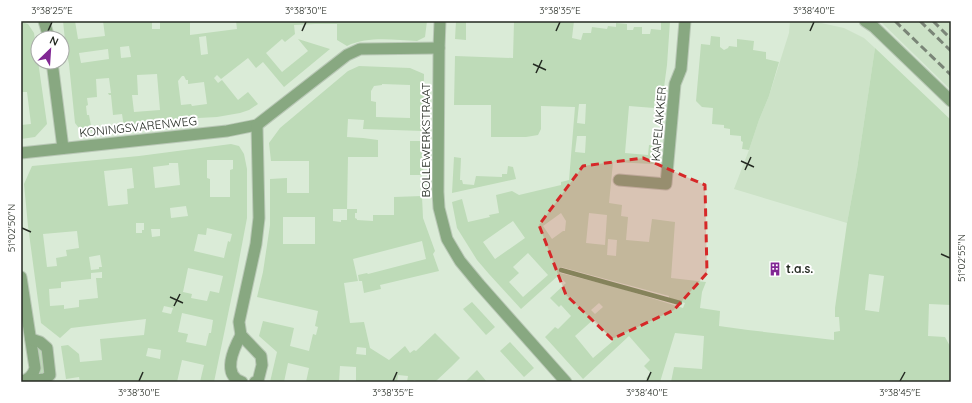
<svg xmlns="http://www.w3.org/2000/svg" width="972" height="403" font-family="Quicksand,sans-serif">
<style>
.built{fill:#cce2c7}
.green{fill:#bedbb8;fill-rule:evenodd}
.lines{fill:none;stroke-linecap:round;stroke-linejoin:round}
.stream{stroke:#719a68;stroke-width:4.5}
.minor-casing{stroke:#b9c8b6;stroke-width:13}
.tertiary-casing{stroke:#b9c8b6;stroke-width:13}
.minor{stroke:#88a881;stroke-width:11}
.tertiary{stroke:#88a881;stroke-width:11}
.rail{stroke:#7a8577;stroke-width:3;stroke-dasharray:8 4;stroke-linecap:butt}
.marked{fill:#d62828;fill-opacity:0.2;stroke:#d62828;stroke-width:3;stroke-dasharray:8 5;stroke-linejoin:round}
.ticks{fill:none;stroke:#242a22;stroke-width:1.5}
.labels{text-anchor:middle;stroke-width:4;stroke-linejoin:round;paint-order:stroke}
.street-label{font-size:12px;fill:#242a22;stroke:#fff}
.poi-label{font-size:12px;font-weight:bold;fill:#242a22;stroke:#fff;text-anchor:start}
.neatline{fill:none;stroke:#242a22;stroke-width:1.5}
.ticks-label{font-size:10px;text-anchor:middle;fill:#242a22}
</style>
<rect width="100%" height="100%" fill="#daebd7"/>
<g class="built">
<polygon points="790,21 812,21 844,28 864,38 875,48 857,169 847,223 734,189 749,150 759,120 769,96 789,33"/>
<polygon points="880,21 951,21 951,90"/>
</g>
<g class="green">
<path d="M63 21H75L78 39 105 36 103 21H152V29H160V21H190V35L237 29 236 21H427L425 37 417 41C394 40 368 36 347 46L337 40V24H315L294 25 295 34 285 42 282 39 266 53 282 72 308 51 298 39 330 49 284 87 263 62 256 68 248 58 221 79 217 75 214 78 218 83 222 80 238 100 248 92 258 104 249 110 240 113 217 117 198 118 124 127 122 114 113 115 111 95H109L108 93H111L109 78 96 79 97 97 87 98 88 105 86 106 87 115H89L92 131C83 132 80 130 75 123L69 64 66 50ZM206 36 208 54 201 55 199 37ZM129 46 131 57 121 58 120 47ZM108 49 109 59 81 63 79 53ZM157 74 160 110 134 112 132 95H138L137 75ZM182 76H184L186 80H188V84L204 82 207 104 192 106 191 104 181 105 178 81Z"/>
<polygon points="456,21 483,21 466,21 466,40 455,39"/>
<path d="M505 21H574L572 38 581 40 583 33H591L592 27 607 29 608 26 616 27V23L627 24V30H633L634 27H642V34H650L651 29 661 30V21H670L667 65 662 102 654 101V108L629 106 625 153 648 155 649 145 661 146 660 160 653 164 613 162 609 203 622 205 621 216 628 217 626 240 649 242 652 219 675 222 671 278 706 282 702 292 700 308 720 311 719 326 748 330 834 340V332L840 331 839 317H835V308L847 223 857 169 875 48 951 120V305L929 304 928 336 945 337 951 348V382H671L674 367 702 369 704 336 675 333 660 382H647L648 380 646 378 651 373 644 366 650 360 629 336 583 379 545 337 555 327 558 329 571 316 561 305 559 307 550 298 566 283 559 276 560 274 521 309 489 274 477 260 457 228 452 202 462 199 468 222 490 217 489 215 499 213 496 195 512 191 519 195 561 185V182L569 180 575 107 541 106V129L538 135 526 137H491V105H454L455 56 513 58 514 22ZM579 104H586L585 124 577 123ZM577 136H586L585 153 575 152ZM561 213 566 221 565 231H563L552 239 543 226ZM589 213 607 215 605 245 586 243ZM513 221 525 238 495 259 483 242ZM608 239 617 240 616 256 607 255ZM528 253 548 275 523 297 509 282 519 273 513 267ZM561 267 669 296V298L685 303 683 308 616 287 560 273ZM869 274 884 276 879 312 865 310ZM599 303 603 307 595 314 591 310ZM594 319 613 341 593 358 575 336Z"/>
<polygon points="21,22 28,24 34,33 47,124 35,137 21,139 21,125 31,124 27,92 21,92"/>
<polygon points="711,36 720,37 720,47 724,50 728,48 729,46 737,47 737,39 754,41 753,50 766,52 766,59 779,62 769,96 759,120 749,150 742,149 743,142 741,141 741,136 730,135 730,129 724,128 724,125 712,124 713,108 702,107 696,101 701,44 710,45"/>
<path d="M359 66 410 68 424 74 423 131 363 129 364 120 348 119 347 137 363 138 378 140V157H348L347 209H357V213H355V218L357 219V220L373 221V215H394V197L422 196 423 218 435 251 433 254 439 271 380 285 381 289 364 293 362 281H359L358 275 367 273 368 274 426 259 422 241 353 259 358 281 344 283 350 323 364 322 370 348 389 360 405 346 410 353 414 350 416 351 435 333 460 358 451 367 436 381V382H420L414 380 413 382H407L408 376 398 375 397 382H356V367L340 366 339 382H306L309 368 288 363 284 382H270L277 352 259 336 263 321 294 328 290 346 309 351 313 334 316 335 318 327 315 326 318 311 257 297 263 272 270 225V179L287 178V193H309V161H271L269 143 280 128 348 71ZM382 84 410 85V118L376 117V102L371 101V91L374 86 382 85ZM333 209H347V220H341V222L333 221ZM283 217H315V244H283ZM357 347 366 348V355L356 354Z"/>
<polygon points="410,141 424,141 423,175 410,175"/>
<path d="M231 144 239 146 244 154 247 169V218L237 271 214 382H200L204 365 182 360 177 382H80L79 377 66 379 61 346 68 345 79 354 80 362 102 360 100 339 144 335 146 319 71 328 60 338 41 323 28 226 24 184 32 166 139 156ZM207 160H233V169L230 170V197H210V179L207 178ZM178 163 180 185 155 188 153 167 169 165V163ZM132 168 134 188 127 189 128 204 108 206 104 171ZM186 206 188 216 171 218 170 208ZM136 223H144V230H142V233H136ZM207 228 232 234 230 242 228 241 224 258 194 251 198 234 206 235ZM151 229H160V236L152 237ZM77 231 79 248 66 250 67 256 56 258 57 266 47 267 43 234ZM100 255 102 267H99V269L91 270 89 257ZM188 268 223 276 219 293 210 291 207 301 191 298 192 294 183 292ZM102 272V278H96L98 298 79 300V307L64 309V305L50 306 49 289 61 288V282L91 279V273ZM164 306 173 308 171 314 162 312ZM182 313 213 320 211 333H209L206 346 186 342 188 334 178 332ZM148 348 161 350 160 359 146 356Z"/>
<polygon points="454,157 461,158 460,180 462,180 463,184 474,185 476,176 502,177 502,174 507,174 508,166 513,167 516,179 452,193"/>
<polygon points="472,302 495,327 486,335 463,309"/>
<polygon points="510,342 534,368 524,377 500,351"/>
<polygon points="39,346 41,347 45,373 41,374 39,373 37,348"/>
<polygon points="477,370 487,382 465,382"/>
</g>
<g class="lines">
<polyline class="stream" points="561,270 680,303"/>
<g class="minor-casing">
<g id="minor">
<polyline points="44,21 49,38"/>
<polyline points="440,21 439,48 438,192 439,208 447,239 460,261 479,284 566,382"/>
<polyline points="52,62 63,148"/>
<polyline points="21,153 227,131 257,125 347,55 360,49 439,48"/>
<polyline points="619,180 666,184 675,84 681,69 685,21"/>
<path d="M21 277 35 368C33 375 29 380 21 381"/>
<path d="M241 335C234 348 221 375 242 382"/>
<polyline points="24,381 45,379 50,375 47,348 40,342 31,339"/>
<polyline points="255,382 258,381 262,365 261,356 241,335 239,322 256,244 259,218 257,125"/>
</g>
</g>
<g class="tertiary-casing">
<polyline id="tertiary" points="865,21 874,27 951,101"/>
</g>
<use href="#minor" class="minor"/>
<use href="#tertiary" class="tertiary"/>
<g class="rail">
<polyline points="895,21 951,75"/>
<polyline points="920,21 951,51"/>
<polyline points="933,21 951,39"/>
</g>
</g>
<path class="marked" d="M643 158 705 185 707 273 674 310 612 339 566 295 539 225 583 166Z"/>
<path class="ticks" d="M48 31 52 22M302 31 306 22M556 31 560 22M810 31 814 22M533 64 546 70M536 73 542 60M741 161 754 167M745 170 751 157M22 228 31 232M941 254 950 258M170 297 183 303M174 306 180 294M139 381 143 372M393 381 397 372M647 381 651 372M900 381 905 372"/>
<defs>
<g id="building-bare" transform="scale(1.08)"><path d="M-4-6H4V6H1V3H-1V6H-4ZM-2.5-4.3h1.7v1.8h-1.7ZM.8-4.3h1.7v1.8H.8ZM-2.5-1h1.7V.8h-1.7ZM.8-1h1.7V.8H.8Z" fill="#812794" stroke="#fff" stroke-width="2.5" paint-order="stroke"/></g>
</defs>
<g fill-rule="evenodd">
<use href="#building-bare" x="775" y="269"/>
</g>
<g class="labels">
<g class="street-label">
<text transform="translate(659 124) rotate(-85)" y="4">KAPELAKKER</text>
<text transform="translate(138 127) rotate(-6)" y="4">KONINGSVARENWEG</text>
<text transform="translate(426 140) rotate(-90)" y="4">BOLLEWERKSTRAAT</text>
</g>
<g class="poi-label">
<text x="786" y="273">t.a.s.</text>
</g>
</g>
<rect width="972" height="403" fill="none" stroke="#ffffff" stroke-width="44"/>
<g transform="translate(50 50) rotate(25)"><circle r="19" fill="#ffffff" stroke="#a7aaa7"/>
<path d="M0-3L7 15L0 10L-7 15Z" fill="#812794"/>
<text y="-6" font-size="11" font-weight="bold" text-anchor="middle" fill="#242a22">N</text>
</g>
<rect x="22" y="22" width="928" height="359" class="neatline"/>
<g class="ticks-label">
<text x="52" y="14">3°38'25"E</text>
<text x="306" y="14">3°38'30"E</text>
<text x="560" y="14">3°38'35"E</text>
<text x="814" y="14">3°38'40"E</text>
<text transform="translate(11 228) rotate(-90)" y="4">51°02'50"N</text>
<text transform="translate(961 258) rotate(-90)" y="4">51°02'55"N</text>
<text x="139" y="396">3°38'30"E</text>
<text x="393" y="396">3°38'35"E</text>
<text x="647" y="396">3°38'40"E</text>
<text x="900" y="396">3°38'45"E</text>
</g>
</svg>
